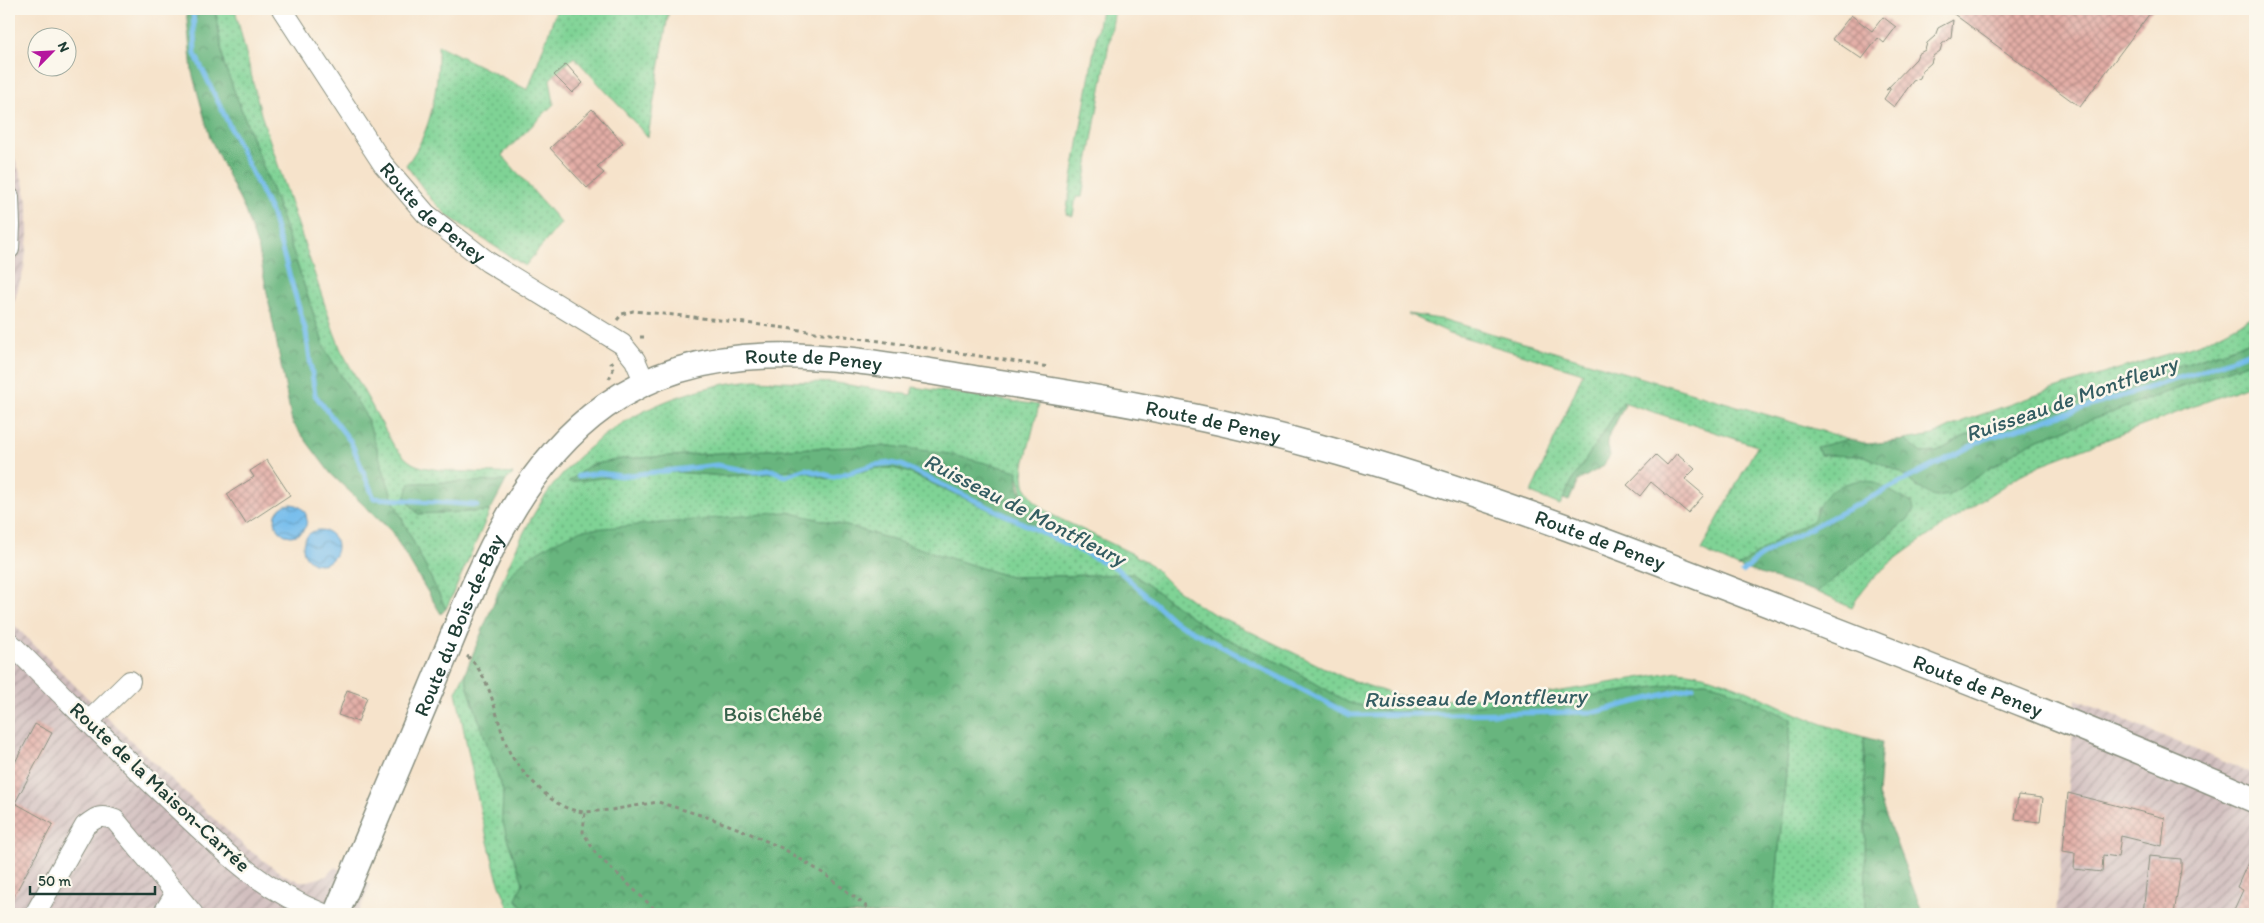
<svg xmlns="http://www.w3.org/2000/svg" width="2264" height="923" font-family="Itim,sans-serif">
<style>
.industrial{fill:url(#industrial-furrows)}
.grass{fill:url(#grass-dots);stroke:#4f8864;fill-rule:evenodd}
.forest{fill:url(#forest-crowns);stroke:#437959}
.water{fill:url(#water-waves);stroke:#497c90}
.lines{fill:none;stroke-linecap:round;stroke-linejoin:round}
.stream{stroke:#73bcec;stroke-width:5}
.building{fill:url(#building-cross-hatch)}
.minor-casing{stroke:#8a9080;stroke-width:22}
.major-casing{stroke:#8a9080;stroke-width:28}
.path{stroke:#8a9080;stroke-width:3;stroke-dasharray:4 4;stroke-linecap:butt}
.minor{stroke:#fff;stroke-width:20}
.major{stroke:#fff;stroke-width:25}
.labels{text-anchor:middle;stroke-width:5;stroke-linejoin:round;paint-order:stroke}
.street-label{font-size:21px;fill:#1f3d34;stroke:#fbf7ec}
.park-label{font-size:21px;fill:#37624c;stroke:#fbf7ec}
.water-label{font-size:22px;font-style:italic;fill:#345d62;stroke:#fbf7ec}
</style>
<defs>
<pattern id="industrial-furrows" width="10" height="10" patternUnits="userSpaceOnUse" patternTransform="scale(1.25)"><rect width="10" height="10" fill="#d2bfbf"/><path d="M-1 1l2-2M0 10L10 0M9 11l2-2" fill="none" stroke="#aa9c9c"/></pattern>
<pattern id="grass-dots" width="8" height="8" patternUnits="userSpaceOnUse" patternTransform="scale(1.25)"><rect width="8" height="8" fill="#7fd395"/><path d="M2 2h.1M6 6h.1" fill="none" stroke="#67ac7a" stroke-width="1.8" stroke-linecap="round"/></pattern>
<pattern id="forest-crowns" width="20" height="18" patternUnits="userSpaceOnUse" patternTransform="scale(1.25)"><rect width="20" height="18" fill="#67b57e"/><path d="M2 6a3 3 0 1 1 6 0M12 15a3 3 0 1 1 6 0" fill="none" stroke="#549468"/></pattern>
<pattern id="water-waves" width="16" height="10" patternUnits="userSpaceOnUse" patternTransform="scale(1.25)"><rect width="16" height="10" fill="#73bcec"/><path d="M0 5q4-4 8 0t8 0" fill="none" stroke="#5e9ac0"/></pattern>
<pattern id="building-cross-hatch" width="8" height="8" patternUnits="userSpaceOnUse" patternTransform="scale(1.25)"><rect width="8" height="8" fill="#e3ada6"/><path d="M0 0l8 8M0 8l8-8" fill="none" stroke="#b78e88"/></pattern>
</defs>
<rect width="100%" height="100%" fill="#fbf7ec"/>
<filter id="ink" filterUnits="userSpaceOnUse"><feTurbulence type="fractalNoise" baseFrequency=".02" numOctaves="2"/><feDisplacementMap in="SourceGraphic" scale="10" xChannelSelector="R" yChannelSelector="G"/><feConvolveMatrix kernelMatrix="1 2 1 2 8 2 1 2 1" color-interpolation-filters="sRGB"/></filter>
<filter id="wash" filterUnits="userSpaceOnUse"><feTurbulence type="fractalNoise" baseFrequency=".0096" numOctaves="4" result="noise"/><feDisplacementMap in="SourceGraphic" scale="20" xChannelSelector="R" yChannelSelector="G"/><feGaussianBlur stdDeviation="1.12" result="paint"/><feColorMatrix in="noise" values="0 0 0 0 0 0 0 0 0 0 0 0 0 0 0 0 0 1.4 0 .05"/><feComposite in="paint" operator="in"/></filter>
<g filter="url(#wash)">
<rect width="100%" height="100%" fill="#f6e3cb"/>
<g class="industrial">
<polygon points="9,142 23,182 28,206 28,235 24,268 9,319"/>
<polygon points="9,620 130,740 202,808 248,849 282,874 299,881 308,881 326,876 335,867 370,885 358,914 9,914"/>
<polygon points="2076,699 2255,775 2255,914 2056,914"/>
</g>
<g class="grass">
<path d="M215 9H235L261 114 334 332 341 350 394 446C400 452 406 460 414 464 432 473 490 472 513 474L506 481 410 483 418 514 490 511 446 609 393 500 367 418 325 349 276 200 224 64Z"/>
<path d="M557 9H669L648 137 574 57 550 79 554 104 502 155 561 223 525 266 448 216 431 199 406 165C432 133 439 85 438 45L528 90Z"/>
<polygon points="1101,9 1115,9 1082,197 1076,197 1073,216 1066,214"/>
<path d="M1408 314 1446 320 1849 439 1818 447 1820 455 1864 456 1900 472 1916 486 2008 456 2031 442 2052 434 2255 360V383L2040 465 2020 475C1995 491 1971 508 1946 524 1914 546 1868 572 1852 608L1817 592 1908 519 1817 508 1814 520 1784 535 1738 567 1701 550 1757 446 1623 402 1573 479 1560 505 1531 493 1583 373 1450 333Z"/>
<polygon points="2255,315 2255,337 2241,345 1965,436 1937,452 1921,453 1905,440 1933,435 1963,421 2051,390 2180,350 2206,341"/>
<path d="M754 380 837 383 911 395 913 387 1039 405 1024 465 1023 476 1025 487 1036 503 1052 515 1133 554 1150 564 1172 586 1204 609 1345 678 1395 695 1415 699H1435L1539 695 1678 671C1727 675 1768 703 1812 720 1829 727 1847 732 1864 737L1866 914H1773L1791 719 1724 687 1706 682 1686 683 1595 695 1392 712 1349 703 1286 666 1214 633 1133 574 1010 577 855 528 787 512 513 571 492 607C505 573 519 538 538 507 585 431 668 388 754 380ZM891 446 1018 476 1025 502 1062 542 1037 532 907 472 893 468H876L827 479 806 472 788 470 764 474 723 476 664 471 569 481 590 465 622 459 784 449Z"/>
<polygon points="465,673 468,688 503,791 502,818 507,838 523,883 516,899 528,914 511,914 497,877 481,814 456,692"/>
</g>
<g class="forest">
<polygon points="186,9 215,9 224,64 276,200 325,349 367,418 393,500 446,609 441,614 391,531 331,474 292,422 259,251 245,211 210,138 192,72"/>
<polygon points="2255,337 2255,360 2031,442 1949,495 1934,497 1916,486 1900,472 1864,456 1820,455 1817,447 1849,439 1868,444 1905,440 1921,453 1937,452 1965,436 2241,345"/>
<polygon points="1623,402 1625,405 1607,440 1610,456 1603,466 1578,481 1569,501 1563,499 1573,479"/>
<path d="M891 446 949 454 1018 471C1015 502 1035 506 1052 526 1056 530 1059 537 1063 542L907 472 893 468H876L827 479 806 472 788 470 764 474 723 476 664 471 568 482 590 465 622 459 784 449Z"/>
<path d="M1860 480 1874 482 1912 503 1914 510 1908 519 1817 592 1738 567 1784 535 1814 520C1822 492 1832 487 1860 480Z"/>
<polygon points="506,481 490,511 418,514 405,498 410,483"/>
<polygon points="787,512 855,528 1010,577 1133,574 1214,633 1286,666 1349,703 1392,712 1595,695 1686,683 1706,682 1724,687 1791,719 1773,914 528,914 516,899 523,883 507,838 502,818 503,791 468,688 465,673 492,607 513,571 529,557 552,543 581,530"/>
<polygon points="1864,737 1882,742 1878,795 1923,914 1866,914"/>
</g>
<g class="water">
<circle cx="291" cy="520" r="16"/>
<circle cx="320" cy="547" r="17"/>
</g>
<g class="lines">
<g class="stream">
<polyline points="193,9 195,54 271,212 306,332 315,395 351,442 374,498 477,505"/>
<polyline points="578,476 600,473 621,476 717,465 752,472 772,470 785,476 805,469 834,477 874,465 891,463 901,465 1116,568 1174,621 1350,715 1596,712 1693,687"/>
<polyline points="1743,572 1757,559 1776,546 1985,439 2195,373 2255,350"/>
</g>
</g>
<g id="blocks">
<g class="building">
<polygon points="1947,9 2153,9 2080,107"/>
<polygon points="1851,15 1872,31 1883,17 1896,27 1884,43 1878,38 1862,59 1832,39"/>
<polygon points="1953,20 1951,37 1942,44 1940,51 1933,56 1931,63 1923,70 1920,78 1913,81 1894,107 1884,99 1891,88 1886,90 1916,59 1918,54 1925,50 1927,43 1935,36 1938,28"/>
<polygon points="566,64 583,83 572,93 554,75"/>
<polygon points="592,109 623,143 597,167 604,173 587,188 550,148"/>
<polygon points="1677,453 1695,469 1685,479 1704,495 1688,513 1651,482 1640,496 1627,485 1656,455 1667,465"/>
<polygon points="267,460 290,495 246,524 227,494 254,477 250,471"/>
<polygon points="347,690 367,697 358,722 338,715"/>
<polygon points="35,724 52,733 15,803 53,824 9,905 9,774"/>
<polygon points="2068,793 2165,818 2162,846 2121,836 2118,857 2103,855 2102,872 2074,869 2075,853 2063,851"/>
<polygon points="2018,795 2043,798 2040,822 2015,819"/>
<polygon points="2255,847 2255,914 2232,914 2243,890 2237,887"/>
<polygon points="2149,856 2181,859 2181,869 2174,914 2143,914"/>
</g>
</g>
</g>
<g filter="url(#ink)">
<use href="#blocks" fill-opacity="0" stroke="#8a9080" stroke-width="1"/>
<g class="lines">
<g class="minor-casing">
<g id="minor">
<path id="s1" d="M282 9 383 164 426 214 488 262 622 344 635 360 645 383"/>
<polyline points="9,197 10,225 9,249"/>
<path d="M9 642C64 696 117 752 174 805 223 851 260 889 324 914"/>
<polyline points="89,721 130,681"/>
<path d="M35 914 85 826C96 817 101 814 115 820L193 914"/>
<polyline points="163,914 176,893"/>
</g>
</g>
<g class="major-casing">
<g id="major">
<path id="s2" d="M336 914C368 839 400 764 431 689 474 587 511 473 605 406 715 327 853 360 977 379 1092 396 1207 416 1319 447 1484 492 1643 556 1802 617 1954 676 2106 735 2255 800"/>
</g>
</g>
<g class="path">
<path d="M617 320 622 314 633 311C773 324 911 345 1049 367"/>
<polyline points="640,337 648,337"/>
<polyline points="609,379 613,370 611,363 614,361"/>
<path d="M467 656C494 679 495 722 510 753 518 768 530 779 542 791 555 803 567 811 585 812"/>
<polyline points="660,914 596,854 583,832 585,812 611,810 658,802 710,818 742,830 784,849 826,875 876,914"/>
</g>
<use href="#minor" class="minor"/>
<use href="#major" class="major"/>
</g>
</g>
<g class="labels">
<g class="street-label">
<text dy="7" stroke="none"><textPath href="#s1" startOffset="255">Route de Peney</textPath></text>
<text dy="7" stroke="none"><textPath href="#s2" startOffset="800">Route de Peney</textPath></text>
<text dy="7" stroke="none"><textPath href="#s2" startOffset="1205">Route de Peney</textPath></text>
<text dy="7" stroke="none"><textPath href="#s2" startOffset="1610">Route de Peney</textPath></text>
<text dy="7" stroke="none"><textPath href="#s2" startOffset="314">Route du Bois-de-Bay</textPath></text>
<text dy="7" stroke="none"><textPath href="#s2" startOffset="2015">Route de Peney</textPath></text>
<text transform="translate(160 787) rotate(43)" y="7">Route de la Maison-Carrée</text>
</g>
<g class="park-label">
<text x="773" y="721">Bois Chébé</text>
</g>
<g class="water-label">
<text transform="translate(2071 398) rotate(-19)" y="8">Ruisseau de Montfleury</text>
<text transform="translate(1025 509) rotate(27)" y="8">Ruisseau de Montfleury</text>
<text transform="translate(1475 697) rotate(-1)" y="8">Ruisseau de Montfleury</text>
</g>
</g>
<rect width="2264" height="923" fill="none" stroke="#fbf7ec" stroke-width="30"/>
<g transform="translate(52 52) rotate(66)"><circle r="24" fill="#fbf7ec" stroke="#a3ada2"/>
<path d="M0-4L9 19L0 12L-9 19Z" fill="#b5179e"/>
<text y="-8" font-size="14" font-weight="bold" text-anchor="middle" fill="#1f3d34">N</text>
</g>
<path d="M30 886v8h125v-8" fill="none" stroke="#1f3d34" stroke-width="2.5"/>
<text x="38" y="886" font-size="15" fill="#1f3d34" stroke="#fbf7ec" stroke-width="4" paint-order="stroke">50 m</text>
</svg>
